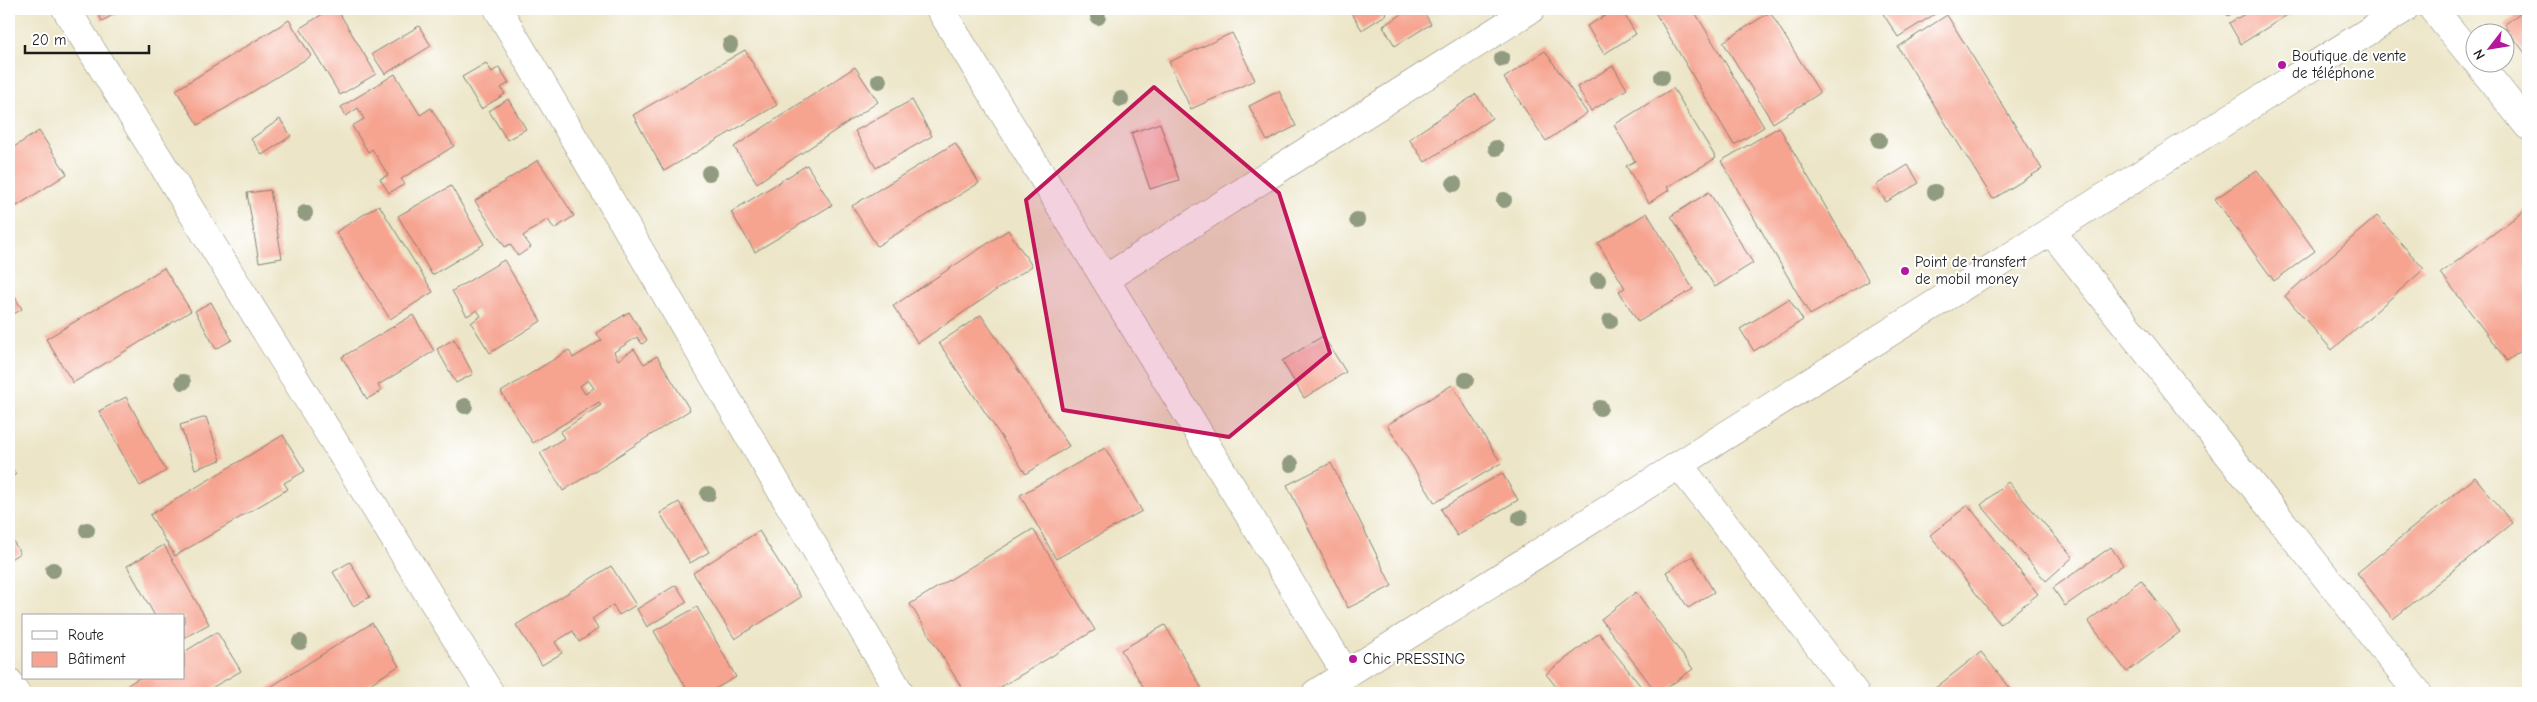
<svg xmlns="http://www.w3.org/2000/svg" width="2537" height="702" font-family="'Comic Neue',sans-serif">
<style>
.building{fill:#f6a38f;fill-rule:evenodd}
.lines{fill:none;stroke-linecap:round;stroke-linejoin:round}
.minor-casing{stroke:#848072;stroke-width:29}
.minor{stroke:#fff;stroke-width:28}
.tree{fill:#919b80}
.marked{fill:#c2185b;fill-opacity:0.2;stroke:#c2185b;stroke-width:4;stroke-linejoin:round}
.poi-dot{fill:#b5179e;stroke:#fff;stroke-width:2}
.labels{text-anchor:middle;stroke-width:4;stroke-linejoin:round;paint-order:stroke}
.poi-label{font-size:15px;fill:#1c1c1c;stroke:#fff;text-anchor:start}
</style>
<rect width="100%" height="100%" fill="#fff"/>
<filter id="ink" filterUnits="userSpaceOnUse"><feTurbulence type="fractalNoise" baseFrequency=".02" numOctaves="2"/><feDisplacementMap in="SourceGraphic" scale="10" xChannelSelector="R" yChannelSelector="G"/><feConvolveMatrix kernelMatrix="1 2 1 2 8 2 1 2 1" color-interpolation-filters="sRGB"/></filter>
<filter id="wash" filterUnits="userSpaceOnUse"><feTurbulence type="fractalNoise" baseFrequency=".0096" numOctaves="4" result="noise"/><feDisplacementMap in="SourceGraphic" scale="20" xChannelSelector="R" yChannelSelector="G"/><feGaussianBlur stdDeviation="1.12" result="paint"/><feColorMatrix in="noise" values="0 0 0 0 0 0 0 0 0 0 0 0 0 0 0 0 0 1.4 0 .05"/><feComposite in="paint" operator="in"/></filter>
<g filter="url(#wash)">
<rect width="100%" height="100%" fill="#ece5c7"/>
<g id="blocks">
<g class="building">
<polygon points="95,9 124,9 102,21"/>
<polygon points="331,9 337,9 376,74 340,95 300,28"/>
<polygon points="1349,9 1383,9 1387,14 1362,30"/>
<polygon points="1410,9 1422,9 1431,24 1395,46 1383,26"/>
<polygon points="1617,9 1621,9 1636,34 1604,54 1587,26"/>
<polygon points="1653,9 1693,9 1764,127 1734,145"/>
<polygon points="1880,9 1943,9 1898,37"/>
<polygon points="2223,9 2240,9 2228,16"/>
<polygon points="2253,9 2290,9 2292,12 2241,44 2229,23"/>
<polygon points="2525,9 2528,9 2528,57 2504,25"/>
<polygon points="1770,12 1820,93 1773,123 1723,42"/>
<polygon points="1947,15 2042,169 1993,199 1898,47"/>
<polygon points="289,20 311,56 198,125 176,90"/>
<polygon points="419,26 431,46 385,74 372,54"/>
<polygon points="1232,33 1255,80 1191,109 1169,62"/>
<polygon points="745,50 777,105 664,171 633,115"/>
<polygon points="1545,51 1587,113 1546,141 1504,78"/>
<polygon points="486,63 492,72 499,67 509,83 501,88 505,94 481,109 462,77"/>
<polygon points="1613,66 1627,89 1591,111 1577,87"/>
<polygon points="855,67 878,102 757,183 734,147"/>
<polygon points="395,74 420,115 431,108 454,146 401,179 405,184 389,193 380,179 388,175 372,149 368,152 352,126 364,119 358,108 346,116 341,107"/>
<polygon points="1673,88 1716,158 1667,187 1669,190 1649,203 1626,166 1635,161 1614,125"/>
<polygon points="1279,91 1296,126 1267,141 1249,106"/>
<polygon points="1476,94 1492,118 1425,162 1409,139"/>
<polygon points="508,99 526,129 507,140 489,111"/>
<polygon points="912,100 932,136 876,168 855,131"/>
<polygon points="280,119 291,136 262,155 251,139"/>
<polygon points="1160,123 1179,180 1150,189 1131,133"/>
<polygon points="1779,127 1869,281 1810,315 1721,161"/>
<polygon points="39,131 67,174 9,211 9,150"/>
<polygon points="955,143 979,183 877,246 852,206"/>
<polygon points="538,160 574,216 554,229 548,219 523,236 531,247 518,256 510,244 505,247 475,201"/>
<polygon points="807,165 832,205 755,252 731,212"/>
<polygon points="1908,165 1919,183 1886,202 1876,185"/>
<polygon points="2257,170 2315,251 2274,281 2215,199"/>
<polygon points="451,186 484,244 432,275 398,216"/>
<polygon points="270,190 282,258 259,262 247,193"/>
<polygon points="1709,192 1753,263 1715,287 1671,216"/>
<polygon points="379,205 433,292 390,319 336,232"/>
<polygon points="2528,208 2528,346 2507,361 2441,273"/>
<polygon points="1647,213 1693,289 1638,322 1619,291 1625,288 1598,243"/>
<polygon points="2377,216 2424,269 2332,350 2285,296"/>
<polygon points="1008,230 1032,266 918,343 893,306"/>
<polygon points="504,260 541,321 490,353 471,323 481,316 477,310 467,316 452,291"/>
<polygon points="164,268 191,311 73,383 46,339"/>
<polygon points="9,287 22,309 9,317"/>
<polygon points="1789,299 1803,320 1754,351 1740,329"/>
<polygon points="211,302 232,340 216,349 195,311"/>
<path d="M629 312 647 340 642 344 637 337 614 352 618 360 634 349 644 364 657 356 690 410 563 491 540 453 564 438 560 432 601 405 599 402 533 443 501 392 569 350 573 358 602 340 596 333ZM588 380 594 388 585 394 580 386Z"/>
<polygon points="413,315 434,351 378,385 381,391 367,399 342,357"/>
<polygon points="981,315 1069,446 1026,474 939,343"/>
<polygon points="1323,336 1346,372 1304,398 1282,361"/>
<polygon points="454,339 473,374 456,383 437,349"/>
<polygon points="1452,385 1501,463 1435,503 1387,425"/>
<polygon points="126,397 166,471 140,486 99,411"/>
<polygon points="206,417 221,460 195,469 180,425"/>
<polygon points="283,435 305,471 284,483 288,489 175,556 150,515"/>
<polygon points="1105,448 1142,511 1056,559 1020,495"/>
<polygon points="1331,463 1392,586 1348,608 1287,485"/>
<polygon points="9,464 16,474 9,479"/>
<polygon points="1502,473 1518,500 1457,536 1441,509"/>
<polygon points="2475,477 2512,523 2393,619 2357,573"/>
<polygon points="2008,482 2073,557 2046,581 1981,505"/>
<polygon points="679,502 709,552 690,563 660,513"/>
<polygon points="1968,505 2038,594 2000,624 1930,535"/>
<polygon points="1033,529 1095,630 991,693 965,693 910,604"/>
<polygon points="759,531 801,597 735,639 693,573"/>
<polygon points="9,534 20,553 9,560"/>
<polygon points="164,545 209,624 184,638 184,616 155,616 127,566"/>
<polygon points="2111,547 2123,565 2065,606 2053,588"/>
<polygon points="1693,556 1714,592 1688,608 1666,572"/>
<polygon points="350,562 370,597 353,606 333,572"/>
<polygon points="611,566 636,605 619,615 613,605 592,619 598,629 579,642 573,631 555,642 562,653 542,665 516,625"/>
<polygon points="2141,580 2180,632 2127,672 2088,621"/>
<polygon points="676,585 687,602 647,627 637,609"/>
<polygon points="1636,592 1693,669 1660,693 1657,693 1601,619"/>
<polygon points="697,607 736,677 708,693 689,693 654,631"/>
<polygon points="372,623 399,666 355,693 261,693"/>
<polygon points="1165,625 1202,689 1196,693 1147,693 1121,650"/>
<polygon points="217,632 241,671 203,693 114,693 139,678 184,678 184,652"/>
<polygon points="1599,633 1646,693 1561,693 1546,674"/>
<polygon points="1981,652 2014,693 1929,693"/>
</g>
</g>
</g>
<g filter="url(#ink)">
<use href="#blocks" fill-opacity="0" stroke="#848072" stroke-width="1"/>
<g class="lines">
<g class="minor-casing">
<g id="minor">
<polyline points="66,9 490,693"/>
<polyline points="498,9 900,693"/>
<polyline points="940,9 1346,674"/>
<polyline points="2433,9 2474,59"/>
<polyline points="2477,62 2528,126"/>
<polyline points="2051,231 2418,693"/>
<polyline points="1105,279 1531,9"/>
<polyline points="1679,465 1855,693"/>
<polyline points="9,682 16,693"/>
<polyline points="1316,693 2404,9"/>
</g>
</g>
<use href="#minor" class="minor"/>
</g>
<g class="tree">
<circle cx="1098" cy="17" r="8"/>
<circle cx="730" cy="45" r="8"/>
<circle cx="1502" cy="59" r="8"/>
<circle cx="1662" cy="77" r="8"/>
<circle cx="879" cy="81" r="8"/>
<circle cx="1121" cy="99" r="8"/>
<circle cx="1879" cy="140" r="8"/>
<circle cx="1496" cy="148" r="8"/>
<circle cx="709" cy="173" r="8"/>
<circle cx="1454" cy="184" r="8"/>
<circle cx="1935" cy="192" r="8"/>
<circle cx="1504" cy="200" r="8"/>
<circle cx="305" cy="213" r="8"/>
<circle cx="1357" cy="220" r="8"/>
<circle cx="1598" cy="280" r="8"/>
<circle cx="1610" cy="321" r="8"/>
<circle cx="1466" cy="380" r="8"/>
<circle cx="183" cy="382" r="8"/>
<circle cx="465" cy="406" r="8"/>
<circle cx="1600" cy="408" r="8"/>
<circle cx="1291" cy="464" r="8"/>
<circle cx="708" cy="494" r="8"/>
<circle cx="1520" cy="518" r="8"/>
<circle cx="87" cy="530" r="8"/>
<circle cx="53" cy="570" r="8"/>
<circle cx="300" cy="642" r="8"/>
</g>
</g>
<path class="marked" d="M1154 87 1279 193 1330 353 1229 437 1063 410 1026 200Z"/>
<g class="poi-dot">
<circle cx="2282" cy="65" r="5"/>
<circle cx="1905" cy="271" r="5"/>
<circle cx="1353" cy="659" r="5"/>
</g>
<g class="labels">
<g class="poi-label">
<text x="2292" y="61">Boutique de vente<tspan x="2292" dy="17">de téléphone</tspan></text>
<text x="1915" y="267">Point de transfert<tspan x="1915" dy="17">de mobil money</tspan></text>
<text x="1363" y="664">Chic PRESSING</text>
</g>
</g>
<rect width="2537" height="702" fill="none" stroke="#fff" stroke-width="30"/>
<rect x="22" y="614" width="162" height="65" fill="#ffffff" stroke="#a4a4a4"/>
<rect x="32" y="631" width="25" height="8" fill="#ffffff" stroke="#a4a4a4"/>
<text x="68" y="640" font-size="15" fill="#1c1c1c">Route</text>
<rect x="32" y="652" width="25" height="15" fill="#f6a38f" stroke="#a4a4a4"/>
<text x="68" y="664" font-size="15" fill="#1c1c1c">Bâtiment</text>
<g transform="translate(2490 48) rotate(239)"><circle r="24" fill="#ffffff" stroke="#a4a4a4"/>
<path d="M0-4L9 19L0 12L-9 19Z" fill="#b5179e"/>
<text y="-8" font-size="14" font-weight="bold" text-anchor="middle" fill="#1c1c1c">N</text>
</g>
<path d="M25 45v8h124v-8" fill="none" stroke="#1c1c1c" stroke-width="2.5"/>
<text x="32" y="45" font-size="15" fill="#1c1c1c" stroke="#ffffff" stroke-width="4" paint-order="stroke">20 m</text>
</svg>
